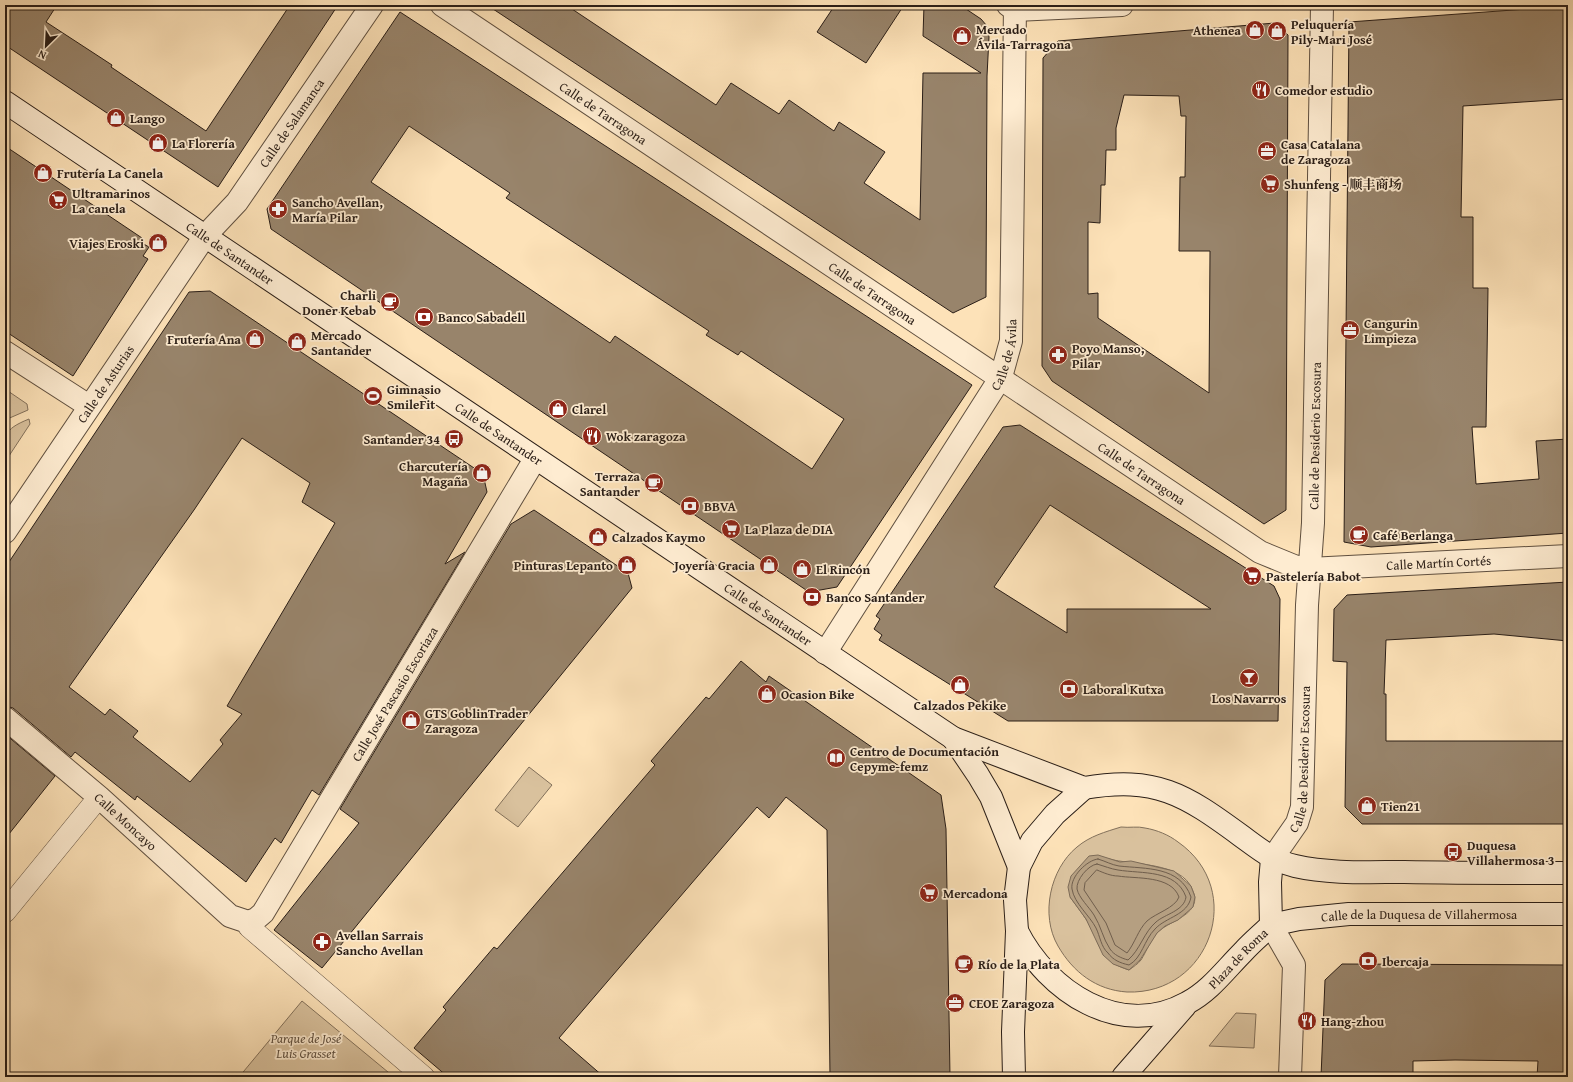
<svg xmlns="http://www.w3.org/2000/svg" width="1573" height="1082" font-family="'Gentium Book Plus','Noto Serif SC',serif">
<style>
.green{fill:#d9c19d;stroke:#82705a;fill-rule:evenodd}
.water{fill:#b59f81;stroke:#7d6b57}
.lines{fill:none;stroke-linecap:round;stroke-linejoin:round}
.shore{stroke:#705e4c;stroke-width:1}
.building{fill:#98846b;stroke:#2a1e17;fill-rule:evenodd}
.pedestrian-casing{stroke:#5f4f3f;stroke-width:22}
.minor-casing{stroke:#5f4f3f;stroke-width:24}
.secondary-casing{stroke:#2a1e17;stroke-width:24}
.pedestrian{stroke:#feecd1;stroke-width:21}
.minor{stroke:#feecd1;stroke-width:22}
.secondary{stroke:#feecd1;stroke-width:22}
.labels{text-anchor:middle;stroke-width:3.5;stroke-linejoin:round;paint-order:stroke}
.poi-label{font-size:13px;font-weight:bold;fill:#2a1e17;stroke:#feecd1;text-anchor:start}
.street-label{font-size:13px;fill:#2a1e17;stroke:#feecd1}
.park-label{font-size:13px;font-style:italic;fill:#5f4f3f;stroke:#feecd1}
</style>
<rect width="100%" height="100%" fill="#fde2b8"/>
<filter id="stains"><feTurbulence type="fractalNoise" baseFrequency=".005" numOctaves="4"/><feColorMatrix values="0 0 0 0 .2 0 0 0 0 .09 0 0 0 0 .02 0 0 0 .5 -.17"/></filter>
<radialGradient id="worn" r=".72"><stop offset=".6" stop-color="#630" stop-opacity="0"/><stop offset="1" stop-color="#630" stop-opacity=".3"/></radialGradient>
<g class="green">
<polygon points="5,389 27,404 28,410 5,420"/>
<path d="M29 419 30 424 5 462C5 435 2 430 29 419Z"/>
<polygon points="529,767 552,785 518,827 495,810"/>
<path d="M1121 827C1129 828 1138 826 1145 828 1157 830 1169 835 1178 842 1247 890 1210 995 1127 992 1096 990 1073 972 1058 946 1040 915 1050 869 1077 847 1090 836 1105 832 1121 827ZM1109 859C1131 865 1182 862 1192 889 1195 895 1196 900 1193 906 1188 917 1168 923 1159 931 1150 939 1147 951 1141 960 1138 964 1133 967 1129 970 1104 962 1103 953 1093 931 1087 919 1078 908 1070 897Z"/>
<polygon points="302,1001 394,1077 239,1077"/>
<polygon points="1236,1013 1256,1014 1254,1048 1209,1046"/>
</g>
<polygon class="water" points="1098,855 1120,862 1131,861 1174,871 1191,886 1195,897 1193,907 1178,920 1165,926 1157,933 1140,960 1129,970 1113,964 1103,955 1086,919 1070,897 1068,887 1071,876 1089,856"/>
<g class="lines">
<g class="shore">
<path d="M1098 859C1105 861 1112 865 1119 866 1146 869 1180 866 1191 897 1188 915 1166 917 1155 929 1144 940 1142 958 1129 965 1120 963 1113 960 1108 953 1101 947 1100 936 1096 928 1090 916 1074 903 1072 889 1070 877 1087 860 1098 859Z"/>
<path d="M1097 864C1104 866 1111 869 1118 870 1142 874 1176 869 1186 897 1184 911 1165 914 1156 922 1144 932 1140 950 1128 960 1121 958 1114 955 1110 949 1103 939 1101 926 1094 915 1089 907 1079 898 1077 889 1076 880 1088 865 1097 864Z"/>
<path d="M1097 870C1104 873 1111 876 1118 876 1136 879 1171 875 1179 897 1175 908 1156 913 1147 921 1138 930 1135 943 1127 953L1115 945 1106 923 1084 890 1085 883Z"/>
</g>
</g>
<g class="building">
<polygon points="5,5 57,5 46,22 112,65 111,67 206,131 290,5 338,5 218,187 5,45"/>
<polygon points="487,5 566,5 716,105 731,83 779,114 789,100 834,131 839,122 885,152 864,183 920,220 923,73 981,73 923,36 924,5 960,5 981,19 987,26 989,37 987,76 986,297 953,313"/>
<polygon points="835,5 904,5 866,63 817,32"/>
<polygon points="1568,6 1568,99 1463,106 1461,217 1473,217 1473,288 1488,288 1486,427 1472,427 1476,484 1539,479 1536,441 1568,439 1568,533 1371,547 1344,542 1349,22"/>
<path d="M400 12 972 385 837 587 809 592 271 229 267 209ZM409 126 510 193 506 198 709 331 706 335 738 355 741 351 844 419 812 469 615 336 610 343 371 182Z"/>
<path d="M1275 23 1288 35 1286 510 1264 524 1052 381 1042 366 1043 58 1058 41ZM1124 95 1179 96 1181 116H1186L1185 177H1180L1179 251H1210L1209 393 1098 318V293L1088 294V222L1100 223 1101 185H1105L1106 150H1116V128Z"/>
<polygon points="5,146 142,238 140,242 149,247 143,256 148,259 73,376 5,331"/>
<path d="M210 291 483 474 487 492 445 564 465 552 319 795 312 790 281 843 275 838 246 882 137 796 135 800 75 752 71 757 13 708 5 706V568L189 292ZM242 438 310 483 302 502 335 523 227 706 242 714 220 740 223 744 190 782 133 737 138 731 110 709 105 715 69 687 194 510Z"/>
<path d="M1020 425 1274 586 1280 599 1278 721H1008L879 640 882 635 874 629 880 619 876 616 1003 427ZM1050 505 1211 609H1067V633L994 587Z"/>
<polygon points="534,510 628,573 632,588 322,968 274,930 359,823 340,809 511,524"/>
<polygon points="1568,582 1568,641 1494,634 1386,640 1384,694 1386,694 1386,741 1568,741 1568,824 1362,824 1345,807 1347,662 1333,661 1334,609 1347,595"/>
<polygon points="741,661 766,682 769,676 941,795 946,829 950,1077 830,1077 827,830 786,797 769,818 757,807 559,1038 604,1077 448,1077 414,1048 446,1010 443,1007 494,947 497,949 655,765 651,761 706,697 709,699"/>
<polygon points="5,734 55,776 5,839"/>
<polygon points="1342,964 1568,965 1568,1077 1537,1077 1538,1061 1455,1060 1413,1061 1413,1077 1321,1077 1325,980"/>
</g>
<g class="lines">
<g class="pedestrian-casing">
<g id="pedestrian">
<polyline points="5,912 99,797"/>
<polyline points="248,922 249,927 424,1077"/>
</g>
</g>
<g class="minor-casing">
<g id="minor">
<path id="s1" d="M442 5 1260 552 1294 566 1309 569 1568 556"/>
<polyline points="1008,5 1015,10 1122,5"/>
<polyline points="5,352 89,406"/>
<path id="s2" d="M5 532 205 236 237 202 372 5"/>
<path id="s3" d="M825 653 1001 377 1011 341 1015 5"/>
<path id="s4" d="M5 718 99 797 230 916 248 922 256 919 263 913 535 459"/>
<path id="s5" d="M1272 859 1297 823 1302 807 1307 605 1313 523 1322 5"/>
<polyline points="1271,925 1294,965 1290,1077"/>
</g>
</g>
<g class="secondary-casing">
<g id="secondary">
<path id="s6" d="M5 102 953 738 1084 788C1156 776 1184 794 1240 835 1258 848 1273 861 1295 866 1330 874 1368 872 1404 872 1459 873 1513 873 1568 873"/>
<polyline points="953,738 978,775 991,797 1019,867"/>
<path id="s7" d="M1271 925 1299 919 1349 914H1568"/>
<path id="s8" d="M1017 931C1047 991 1120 1040 1187 1003 1210 991 1225 970 1243 952 1252 942 1262 934 1271 925L1270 882 1272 859"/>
<polyline points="1014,1077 1013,1032 1017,931 1015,900 1019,867 1032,841 1055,814 1084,788"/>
<polyline points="1123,1077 1185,1006"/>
</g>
</g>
<use href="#pedestrian" class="pedestrian"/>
<use href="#minor" class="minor"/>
<use href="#secondary" class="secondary"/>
</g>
<defs>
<g id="shop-disc" transform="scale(1)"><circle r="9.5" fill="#8f2418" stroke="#feecd1"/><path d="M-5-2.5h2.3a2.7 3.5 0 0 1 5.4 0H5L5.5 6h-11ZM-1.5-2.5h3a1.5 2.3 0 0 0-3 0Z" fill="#fff"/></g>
<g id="restaurant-disc" transform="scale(1)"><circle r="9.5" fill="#8f2418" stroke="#feecd1"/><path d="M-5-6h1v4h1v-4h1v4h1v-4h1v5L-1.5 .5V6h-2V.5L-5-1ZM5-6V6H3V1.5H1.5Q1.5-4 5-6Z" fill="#fff"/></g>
<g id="office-disc" transform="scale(1)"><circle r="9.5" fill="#8f2418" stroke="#feecd1"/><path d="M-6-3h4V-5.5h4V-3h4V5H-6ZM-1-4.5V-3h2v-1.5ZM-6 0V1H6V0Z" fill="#fff"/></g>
<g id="supermarket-disc" transform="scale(1)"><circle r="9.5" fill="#8f2418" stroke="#feecd1"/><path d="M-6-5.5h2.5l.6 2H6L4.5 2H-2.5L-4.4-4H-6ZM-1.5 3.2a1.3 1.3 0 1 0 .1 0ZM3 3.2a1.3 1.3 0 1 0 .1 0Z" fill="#fff"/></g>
<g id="pharmacy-disc" transform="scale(1)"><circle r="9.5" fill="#8f2418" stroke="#feecd1"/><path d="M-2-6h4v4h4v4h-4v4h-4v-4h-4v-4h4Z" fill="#fff"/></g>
<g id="cafe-disc" transform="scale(1)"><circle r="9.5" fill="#8f2418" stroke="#feecd1"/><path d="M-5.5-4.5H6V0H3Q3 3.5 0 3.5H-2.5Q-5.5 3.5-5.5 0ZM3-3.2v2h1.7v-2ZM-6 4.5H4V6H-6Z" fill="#fff"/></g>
<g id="bank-disc" transform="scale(1)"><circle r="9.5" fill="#8f2418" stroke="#feecd1"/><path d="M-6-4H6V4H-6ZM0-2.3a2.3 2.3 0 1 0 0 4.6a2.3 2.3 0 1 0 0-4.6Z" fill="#fff"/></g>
<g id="stadium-disc" transform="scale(1)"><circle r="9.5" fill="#8f2418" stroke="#feecd1"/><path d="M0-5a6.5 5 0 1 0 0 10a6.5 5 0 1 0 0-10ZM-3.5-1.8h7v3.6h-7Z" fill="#fff"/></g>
<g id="bus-disc" transform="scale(1)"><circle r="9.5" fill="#8f2418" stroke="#feecd1"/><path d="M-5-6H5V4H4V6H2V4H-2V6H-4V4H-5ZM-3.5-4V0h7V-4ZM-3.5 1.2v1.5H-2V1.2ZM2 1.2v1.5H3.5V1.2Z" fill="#fff"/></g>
<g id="bar-disc" transform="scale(1)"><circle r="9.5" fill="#8f2418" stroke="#feecd1"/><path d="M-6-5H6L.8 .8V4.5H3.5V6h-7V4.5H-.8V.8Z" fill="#fff"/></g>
<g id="library-disc" transform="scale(1)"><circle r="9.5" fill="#8f2418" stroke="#feecd1"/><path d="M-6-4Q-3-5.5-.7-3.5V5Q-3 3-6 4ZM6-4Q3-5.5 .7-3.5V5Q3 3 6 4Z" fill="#fff"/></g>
</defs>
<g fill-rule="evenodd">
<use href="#shop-disc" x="1255" y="30"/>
<use href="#shop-disc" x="1277" y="31"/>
<use href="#shop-disc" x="962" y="36"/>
<use href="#restaurant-disc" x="1261" y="90"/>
<use href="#shop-disc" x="116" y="118"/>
<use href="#shop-disc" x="158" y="143"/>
<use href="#office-disc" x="1267" y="151"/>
<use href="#shop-disc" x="43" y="173"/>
<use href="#supermarket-disc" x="1270" y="184"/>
<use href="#supermarket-disc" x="58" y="200"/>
<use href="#pharmacy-disc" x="278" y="209"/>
<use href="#shop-disc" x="158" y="243"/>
<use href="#cafe-disc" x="390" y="302"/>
<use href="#bank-disc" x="424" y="317"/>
<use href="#office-disc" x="1350" y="330"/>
<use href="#shop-disc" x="255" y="339"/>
<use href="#shop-disc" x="297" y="342"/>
<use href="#pharmacy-disc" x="1058" y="355"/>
<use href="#stadium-disc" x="373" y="396"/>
<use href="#shop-disc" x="558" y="409"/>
<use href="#restaurant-disc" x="592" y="436"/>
<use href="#bus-disc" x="454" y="439"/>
<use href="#shop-disc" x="482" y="473"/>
<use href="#cafe-disc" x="654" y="483"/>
<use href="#bank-disc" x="690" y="506"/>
<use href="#supermarket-disc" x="731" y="529"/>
<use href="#cafe-disc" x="1359" y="535"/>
<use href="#shop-disc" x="598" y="537"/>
<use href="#shop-disc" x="627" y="565"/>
<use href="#shop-disc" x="769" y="565"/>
<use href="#shop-disc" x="802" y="569"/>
<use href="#supermarket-disc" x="1252" y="576"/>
<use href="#bank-disc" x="812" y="597"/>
<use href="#bar-disc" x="1249" y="678"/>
<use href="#shop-disc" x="960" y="685"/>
<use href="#bank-disc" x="1069" y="689"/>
<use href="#shop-disc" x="767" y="694"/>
<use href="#shop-disc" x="411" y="720"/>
<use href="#library-disc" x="836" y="758"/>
<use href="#shop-disc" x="1367" y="806"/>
<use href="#bus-disc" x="1453" y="852"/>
<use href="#supermarket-disc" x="929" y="893"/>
<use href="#pharmacy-disc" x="322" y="942"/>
<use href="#bank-disc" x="1368" y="961"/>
<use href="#cafe-disc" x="964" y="964"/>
<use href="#office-disc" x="955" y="1003"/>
<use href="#restaurant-disc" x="1307" y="1021"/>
</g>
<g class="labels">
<g class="poi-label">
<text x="1291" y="29">Peluquería<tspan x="1291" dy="15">Pily-Mari José</tspan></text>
<text x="976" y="34">Mercado<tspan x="976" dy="15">Ávila-Tarragona</tspan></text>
<text x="1241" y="35" text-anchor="end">Athenea</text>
<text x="1275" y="95">Comedor estudio</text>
<text x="130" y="123">Lango</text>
<text x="172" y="148">La Florería</text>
<text x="1281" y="149">Casa Catalana<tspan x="1281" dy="15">de Zaragoza</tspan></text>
<text x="57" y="178">Frutería La Canela</text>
<text x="1284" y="189">Shunfeng - 顺丰商场</text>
<text x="72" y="198">Ultramarinos<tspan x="72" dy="15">La canela</tspan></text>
<text x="292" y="207">Sancho Avellan,<tspan x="292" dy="15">María Pilar</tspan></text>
<text x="144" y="248" text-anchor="end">Viajes Eroski</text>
<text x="376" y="300" text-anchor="end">Charli<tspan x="376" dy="15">Doner Kebab</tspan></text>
<text x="438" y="322">Banco Sabadell</text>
<text x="1364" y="328">Cangurin<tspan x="1364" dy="15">Limpieza</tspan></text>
<text x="311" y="340">Mercado<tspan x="311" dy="15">Santander</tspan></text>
<text x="241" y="344" text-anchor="end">Frutería Ana</text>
<text x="1072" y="353">Poyo Manso,<tspan x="1072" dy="15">Pilar</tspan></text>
<text x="387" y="394">Gimnasio<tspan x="387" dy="15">SmileFit</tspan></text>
<text x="572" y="414">Clarel</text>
<text x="606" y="441">Wok zaragoza</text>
<text x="440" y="444" text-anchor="end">Santander 34</text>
<text x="468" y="471" text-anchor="end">Charcutería<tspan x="468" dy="15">Magaña</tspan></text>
<text x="640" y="481" text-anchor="end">Terraza<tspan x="640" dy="15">Santander</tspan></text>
<text x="704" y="511">BBVA</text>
<text x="745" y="534">La Plaza de DIA</text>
<text x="1373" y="540">Café Berlanga</text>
<text x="612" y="542">Calzados Kaymo</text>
<text x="613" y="570" text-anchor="end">Pinturas Lepanto</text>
<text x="755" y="570" text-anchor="end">Joyería Gracia</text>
<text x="816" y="574">El Rincón</text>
<text x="1266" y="581">Pastelería Babot</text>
<text x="826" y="602">Banco Santander</text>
<text x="1083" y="694">Laboral Kutxa</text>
<text x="781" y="699">Ocasion Bike</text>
<text x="1249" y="703" text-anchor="middle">Los Navarros</text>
<text x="960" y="710" text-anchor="middle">Calzados Pekike</text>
<text x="425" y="718">GTS GoblinTrader<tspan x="425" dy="15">Zaragoza</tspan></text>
<text x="850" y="756">Centro de Documentación<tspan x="850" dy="15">Cepyme-femz</tspan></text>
<text x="1381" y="811">Tien21</text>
<text x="1467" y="850">Duquesa<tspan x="1467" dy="15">Villahermosa 3</tspan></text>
<text x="943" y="898">Mercadona</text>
<text x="336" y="940">Avellan Sarrais<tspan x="336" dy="15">Sancho Avellan</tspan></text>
<text x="1382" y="966">Ibercaja</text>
<text x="978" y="969">Río de la Plata</text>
<text x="969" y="1008">CEOE Zaragoza</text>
<text x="1321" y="1026">Hang-zhou</text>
</g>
<g class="street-label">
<text dy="5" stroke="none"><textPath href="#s1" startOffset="194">Calle de Tarragona</textPath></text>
<text dy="5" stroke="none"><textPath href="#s2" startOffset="500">Calle de Salamanca</textPath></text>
<text dy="5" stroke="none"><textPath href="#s6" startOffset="271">Calle de Santander</textPath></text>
<text dy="5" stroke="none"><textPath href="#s1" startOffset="518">Calle de Tarragona</textPath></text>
<text dy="5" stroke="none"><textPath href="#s3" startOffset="350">Calle de Ávila</textPath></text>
<text dy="5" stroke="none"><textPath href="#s2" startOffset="179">Calle de Asturias</textPath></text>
<text dy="5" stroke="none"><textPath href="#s6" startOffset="595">Calle de Santander</textPath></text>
<text dy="5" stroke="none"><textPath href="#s5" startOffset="432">Calle de Desiderio Escosura</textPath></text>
<text dy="5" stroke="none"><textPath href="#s1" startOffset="842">Calle de Tarragona</textPath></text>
<text dy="5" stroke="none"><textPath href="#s1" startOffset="1166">Calle Martín Cortés</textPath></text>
<text dy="5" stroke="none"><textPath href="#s6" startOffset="919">Calle de Santander</textPath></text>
<text dy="5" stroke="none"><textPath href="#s4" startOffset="592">Calle José Pascasio Escoriaza</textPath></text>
<text dy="5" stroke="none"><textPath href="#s5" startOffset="108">Calle de Desiderio Escosura</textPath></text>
<text dy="5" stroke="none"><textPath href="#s4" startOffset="159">Calle Moncayo</textPath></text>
<text dy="5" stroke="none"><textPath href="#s7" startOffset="149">Calle de la Duquesa de Villahermosa</textPath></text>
<text dy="5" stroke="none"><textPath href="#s8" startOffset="274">Plaza de Roma</textPath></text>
</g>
<g class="park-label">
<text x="306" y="1043">Parque de José<tspan x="306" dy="15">Luis Grasset</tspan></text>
</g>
</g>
<rect width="1573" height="1082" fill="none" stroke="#fde2b8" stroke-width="20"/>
<rect x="6" y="6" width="1561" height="1070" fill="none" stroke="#2a1e17" stroke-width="2"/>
<rect x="10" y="10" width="1553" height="1062" fill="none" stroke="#2a1e17"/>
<g transform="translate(46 46) rotate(204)" stroke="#feecd1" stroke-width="3" paint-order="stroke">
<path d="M0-3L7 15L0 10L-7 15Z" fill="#2a1e17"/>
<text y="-6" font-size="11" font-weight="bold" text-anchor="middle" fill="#2a1e17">N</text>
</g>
<rect width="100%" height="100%" filter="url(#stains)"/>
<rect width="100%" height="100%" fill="url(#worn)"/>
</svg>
